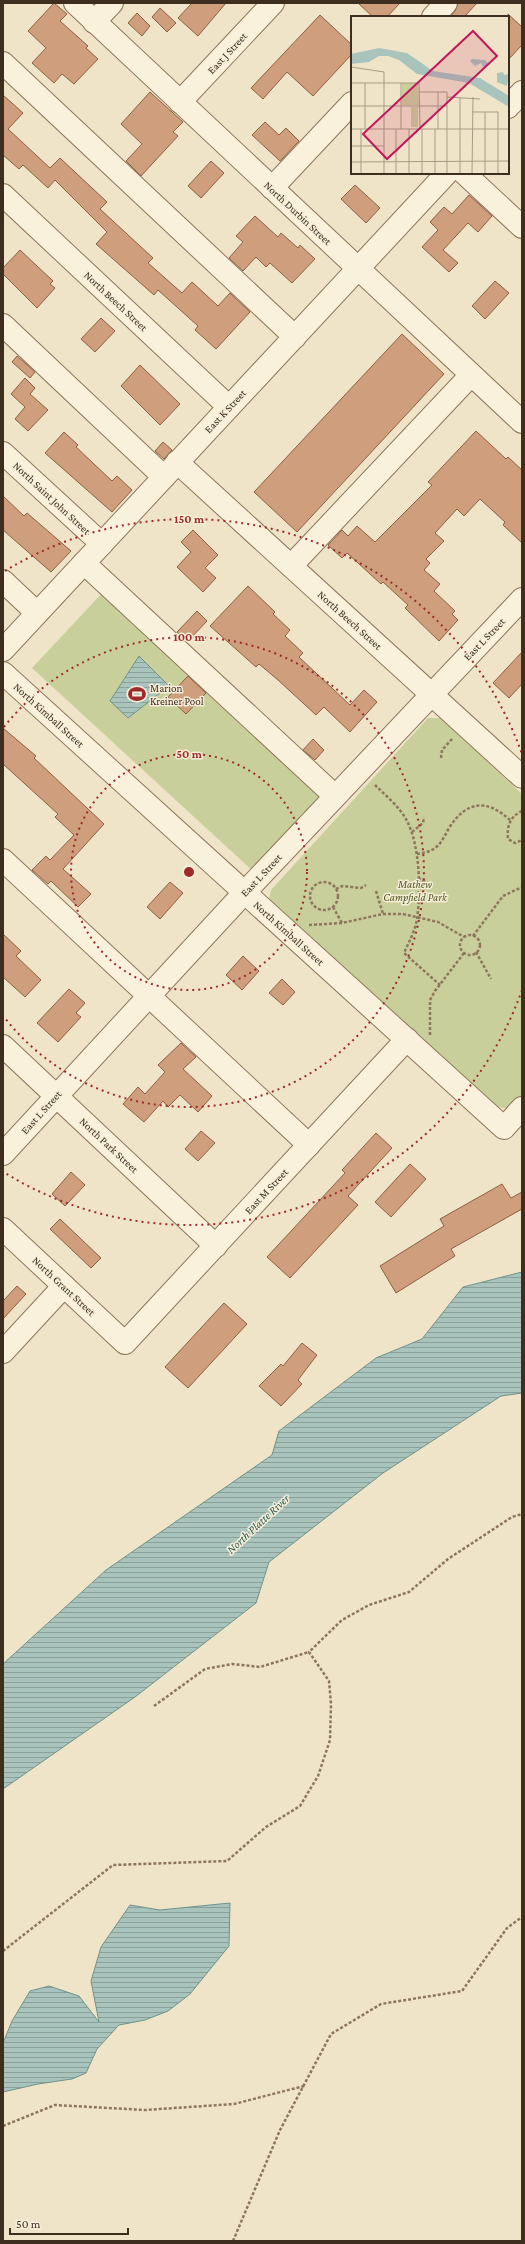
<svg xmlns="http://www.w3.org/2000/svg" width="525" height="2244" font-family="'Crimson Pro',serif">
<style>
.green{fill:#c9cf9b}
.water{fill:url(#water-rules);stroke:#6f938a}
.building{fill:#cf9f7d;stroke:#8d5f41}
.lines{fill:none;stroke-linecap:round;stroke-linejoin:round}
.minor-casing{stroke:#8d765c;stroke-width:24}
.path{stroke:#8d765c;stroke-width:2.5;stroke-dasharray:3 2;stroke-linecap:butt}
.minor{stroke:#faf1dc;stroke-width:22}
.ring{fill:none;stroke:#9e2a2b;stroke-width:2;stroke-dasharray:2 4}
.labels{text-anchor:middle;stroke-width:3;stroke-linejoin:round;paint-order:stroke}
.street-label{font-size:11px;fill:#3d2e20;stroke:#f7eed8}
.poi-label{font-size:11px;fill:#3d2e20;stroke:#f7eed8;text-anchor:start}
.park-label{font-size:11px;font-style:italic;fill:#4d5a26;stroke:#f7eed8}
.water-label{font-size:12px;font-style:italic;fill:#2f5d5a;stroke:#f7eed8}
.inset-road{fill:none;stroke:#a89b85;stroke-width:1}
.view{fill:#c2185b;fill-opacity:0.15;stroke:#c2185b;stroke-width:2}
.inset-edge{fill:none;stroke:#3d2e20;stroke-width:2}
.centre{fill:#9e2a2b;stroke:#f7eed8;stroke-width:2}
.ring-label{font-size:12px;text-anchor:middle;font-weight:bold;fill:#9e2a2b;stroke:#f7eed8;stroke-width:3;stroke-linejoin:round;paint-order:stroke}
</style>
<defs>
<pattern id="water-rules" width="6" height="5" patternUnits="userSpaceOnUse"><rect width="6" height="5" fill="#a9c4bc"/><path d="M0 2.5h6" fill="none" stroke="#8ba098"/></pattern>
</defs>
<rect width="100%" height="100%" fill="#f0e4c8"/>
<g class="green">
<polygon points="105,590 326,794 254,872 32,668"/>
<polygon points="428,718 441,718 522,794 522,1095 509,1109 498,1107 268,904 271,890"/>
</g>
<g class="water">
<polygon points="139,656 169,686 128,718 110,701"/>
<polygon points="522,1272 522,1393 501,1396 383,1473 269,1562 256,1603 135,1697 3,1789 3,1664 106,1570 272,1455 279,1431 376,1358 422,1339 463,1287"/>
<polygon points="230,1903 229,1946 190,1994 168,2011 145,2020 119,2025 97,2049 86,2073 72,2079 38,2084 3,2092 3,2043 12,2021 30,1991 49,1986 79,1996 99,2022 91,1981 101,1947 130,1905 160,1910"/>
</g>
<g class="building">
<polygon points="54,3 67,14 60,21 88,46 86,48 98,59 74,84 62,74 54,83 32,63 46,48 28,31"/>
<polygon points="192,3 226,3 198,36 178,18"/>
<polygon points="358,3 400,3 387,17 373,17"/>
<polygon points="458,3 477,3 464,17 450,17 455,11"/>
<polygon points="160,8 176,23 167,32 152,17"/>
<polygon points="137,13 150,26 142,36 128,23"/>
<polygon points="508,14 522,27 522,45 508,60"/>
<polygon points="320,15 352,45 352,54 313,96 287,72 263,99 251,88"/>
<polygon points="150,92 183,122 173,132 178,136 141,176 126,161 142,144 121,124"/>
<polygon points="3,95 23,113 8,129 50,168 60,158 107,202 100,209 153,258 148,263 182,293 192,282 218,306 230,293 250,312 216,349 195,330 198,326 158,290 154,295 96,244 107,232 55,180 48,188 23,165 19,169 3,155"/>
<polygon points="265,122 279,135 286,128 299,141 280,161 252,135"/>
<polygon points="211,161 224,173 201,198 188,186"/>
<polygon points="355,185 380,208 366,223 341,199"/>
<polygon points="469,195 492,216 478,232 468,223 443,250 458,263 449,272 422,247 438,230 430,222 444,207 452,214"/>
<polygon points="255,216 278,237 281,233 298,248 300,245 315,259 292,283 270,263 266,267 256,257 243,271 229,258 243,242 236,236"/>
<polygon points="20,250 53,281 50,284 55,288 37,308 3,274 3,268"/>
<polygon points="495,281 509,293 485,319 472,306"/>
<polygon points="101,318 115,331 95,352 81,339"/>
<polygon points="402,334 444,374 297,532 254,492"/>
<polygon points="17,356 35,372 30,378 12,362"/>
<polygon points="140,365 180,404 160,425 121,386"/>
<polygon points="25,378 35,388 30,394 48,410 28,431 15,419 25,407 11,394"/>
<polygon points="476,431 506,459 508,457 522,470 522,543 503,525 505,522 480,499 464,516 457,509 435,533 444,541 426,559 430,563 424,570 440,584 434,591 455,611 452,614 458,620 439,641 405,608 408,605 383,582 381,584 347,553 342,558 328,545 342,530 348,536 357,526 375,542 432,485 428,482"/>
<polygon points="64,432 78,445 76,447 112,481 117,476 132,490 112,512 45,453"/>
<polygon points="163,442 172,450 164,459 155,451"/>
<polygon points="3,496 24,516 27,513 71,551 51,572 3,530"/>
<polygon points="193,530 218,555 205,568 216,578 203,592 177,567 191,552 181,542"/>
<polygon points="248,586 275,612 273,614 290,630 285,636 303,653 299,657 350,705 364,690 377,702 350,732 324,707 316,715 278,680 259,664 256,667 210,626"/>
<polygon points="197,611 207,621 187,642 177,632"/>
<polygon points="522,652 522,684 509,698 493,683"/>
<polygon points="188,676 206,693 186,714 168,697"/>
<polygon points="3,728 36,756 34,758 104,824 63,869 91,894 78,907 51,881 48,884 32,870 46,856 50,860 74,835 55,817 58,814 3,764"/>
<polygon points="313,739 324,750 315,760 303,750"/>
<polygon points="170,882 183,893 160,919 147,907"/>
<polygon points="3,934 21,951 16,956 41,980 25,997 3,977"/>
<polygon points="243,956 259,971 242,990 226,975"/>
<polygon points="282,979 295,992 283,1005 269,993"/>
<polygon points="69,989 85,1003 76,1013 81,1017 58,1042 37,1023"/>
<polygon points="181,1043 196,1057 183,1069 212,1096 198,1112 180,1095 168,1107 163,1101 144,1122 123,1104 138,1087 145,1094 165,1072 158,1065"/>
<polygon points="201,1131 215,1143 198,1161 185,1149"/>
<polygon points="376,1133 392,1148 348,1196 358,1205 290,1278 267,1257 345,1173 342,1170"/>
<polygon points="410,1164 426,1179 391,1217 375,1202"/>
<polygon points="71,1172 85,1185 65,1206 52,1194"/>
<polygon points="502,1184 511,1198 522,1192 522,1209 451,1249 455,1256 396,1293 380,1266 444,1226 440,1219"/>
<polygon points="60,1219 101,1258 91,1268 50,1229"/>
<polygon points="17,1286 26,1294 3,1319 3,1301"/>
<polygon points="224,1303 247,1324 188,1388 165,1367"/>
<polygon points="302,1343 317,1355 298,1380 302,1384 281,1406 259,1386 281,1364 283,1366"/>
</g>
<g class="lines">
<g class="minor-casing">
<g id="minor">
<polyline points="75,3 522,422"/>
<polyline points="433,17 446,3"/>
<polyline points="94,22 112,3"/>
<polyline points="3,63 295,337"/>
<polyline points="180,102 273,3"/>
<polyline points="508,107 522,92"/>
<polyline points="464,173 522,227"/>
<polyline points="272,188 352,103"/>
<polyline points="3,195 229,407"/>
<polyline points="3,325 164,477"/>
<polyline points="3,453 102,544"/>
<polyline points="177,462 522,777"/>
<polyline points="84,563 335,796"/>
<polyline points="291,566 471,375"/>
<polyline points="3,581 37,613"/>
<polyline points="3,650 447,173"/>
<polyline points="3,673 504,1128 522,1108"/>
<polyline points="3,860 309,1145"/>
<polyline points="3,1046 216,1246"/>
<polyline points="3,1154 245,892 522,599"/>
<polyline points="3,1229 125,1343 407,1039"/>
<polyline points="3,1352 64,1286"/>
</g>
</g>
<g class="path">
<polyline points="441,758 442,750 453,738"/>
<path d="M375 785C386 796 400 807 407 821 420 846 421 891 417 919 415 931 409 942 404 953L440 985"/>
<path d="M522 811C509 817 507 827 508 839L515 843 522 840"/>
<polyline points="412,832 423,823 424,817"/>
<path d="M417 854C423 853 430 852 435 848 442 843 445 835 449 828 467 800 487 799 510 820"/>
<polyline points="418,878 430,884"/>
<circle cx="324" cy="896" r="14"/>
<polyline points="336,889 342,886 361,888 366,885"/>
<polyline points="376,891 383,914"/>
<polyline points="333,907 342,923"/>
<polyline points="309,925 342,923 383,914 403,914 438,922 464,937"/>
<circle cx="470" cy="945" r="10"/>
<polyline points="473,936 503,896 522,887"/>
<polyline points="476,952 491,979"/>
<polyline points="430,1035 430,1000 435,991 464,953"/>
<polyline points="154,1706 205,1669 232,1664 260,1667 309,1652"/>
<polyline points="3,1951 113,1865 227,1861 266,1827 300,1806 318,1776 330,1740 331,1704 329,1681 309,1652 342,1620 369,1605 409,1592 448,1559 512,1517 522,1514"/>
<polyline points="3,2126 55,2105 145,2110 234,2104 304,2086"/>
<polyline points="233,2241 280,2130 331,2034 381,2004 462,1991 507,1928 522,1917"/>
</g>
<use href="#minor" class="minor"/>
</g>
<g class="ring">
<circle cx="189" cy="872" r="118"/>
<path d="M4 727A235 235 0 1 1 4 1017"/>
<path d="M522 990A353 353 0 0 1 5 1173M5 571A353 353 0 0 1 522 754"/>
</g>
<defs>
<g id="stadium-bare" transform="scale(1.38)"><path d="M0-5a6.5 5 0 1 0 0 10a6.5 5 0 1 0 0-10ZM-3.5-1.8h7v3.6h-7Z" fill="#9e2a2b" stroke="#f7eed8" stroke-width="2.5" paint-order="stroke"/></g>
</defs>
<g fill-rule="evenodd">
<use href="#stadium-bare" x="137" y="694"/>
</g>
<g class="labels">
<g class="street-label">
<text transform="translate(227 53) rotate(-47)" y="4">East J Street</text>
<text transform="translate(298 213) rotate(43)" y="4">North Durbin Street</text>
<text transform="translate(116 301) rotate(43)" y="4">North Beech Street</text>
<text transform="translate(225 411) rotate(-47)" y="4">East K Street</text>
<text transform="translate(52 498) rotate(43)" y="4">North Saint John Street</text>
<text transform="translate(350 620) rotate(42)" y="4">North Beech Street</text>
<text transform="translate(484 639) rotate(-46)" y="4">East L Street</text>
<text transform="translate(49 715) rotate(42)" y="4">North Kimball Street</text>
<text transform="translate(261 875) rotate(-47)" y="4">East L Street</text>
<text transform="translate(289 933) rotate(42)" y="4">North Kimball Street</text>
<text transform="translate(41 1112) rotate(-48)" y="4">East L Street</text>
<text transform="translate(109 1145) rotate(43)" y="4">North Park Street</text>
<text transform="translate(266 1191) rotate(-47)" y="4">East M Street</text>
<text transform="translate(64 1286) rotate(43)" y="4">North Grant Street</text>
</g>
<g class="poi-label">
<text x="150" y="692">Marion<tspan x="150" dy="13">Kreiner Pool</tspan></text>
</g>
<g class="park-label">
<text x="415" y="888">Mathew<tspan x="415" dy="13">Campfield Park</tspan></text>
</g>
<g class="water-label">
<text transform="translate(258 1524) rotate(-43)" y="4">North Platte River</text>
</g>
</g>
<g transform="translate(351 16)">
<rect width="158" height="158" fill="#f0e4c8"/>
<path d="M51 67H67L68 89H51ZM60 91H67V111H60Z" fill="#c9cf9b"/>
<path d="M28 32 56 37 82 55 129 62 158 80V91L118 67 66 58 48 44 37 40H28L18 46 0 48V38ZM121 43 134 44 139 49 132 51 130 47 124 50 119 45ZM152 56 153 59 158 58 156 70 146 66V57Z" fill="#a9c4bc"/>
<path class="inset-road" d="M0 51 33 56V158M0 67H68L69 113M14 67V113M50 67V113M68 76H96V158M96 81 129 83M109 81V158M0 90H96M121 96H147V158M134 96V158M0 113H158M10 113V158M45 113V158M58 113V158M87 113V76M0 130H33M0 146 158 145M71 158V113M84 158V113M121 158 122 81"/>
<path class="view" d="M122 15 146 40 36 143 12 118Z"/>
<rect width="158" height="158" class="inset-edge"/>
</g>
<circle cx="189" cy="872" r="6" class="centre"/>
<g class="ring-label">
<text x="189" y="523">150 m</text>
<text x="189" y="641">100 m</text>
<text x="189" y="758">50 m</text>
</g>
<rect width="525" height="2244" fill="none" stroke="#3d2e20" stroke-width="8"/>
<path d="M10 2228v6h118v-6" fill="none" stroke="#3d2e20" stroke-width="2"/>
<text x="16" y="2228" font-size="12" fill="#3d2e20" stroke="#f7eed8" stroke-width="3" paint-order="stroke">50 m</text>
</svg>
